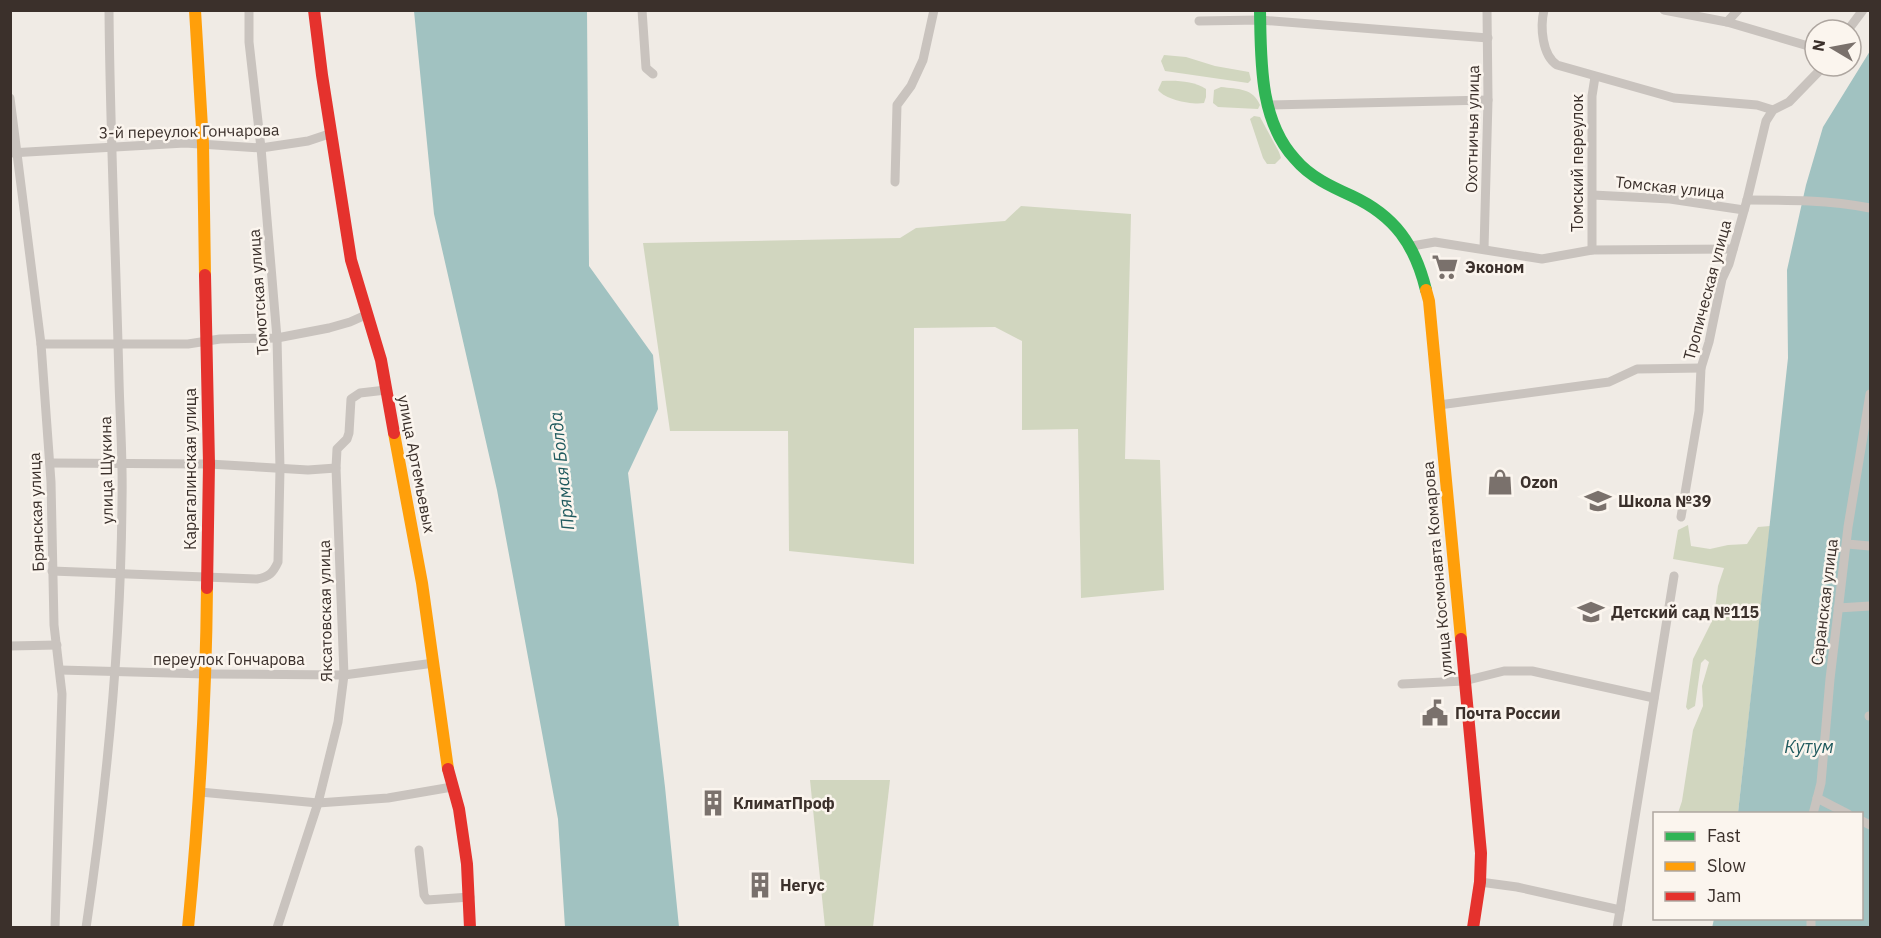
<svg xmlns="http://www.w3.org/2000/svg" width="1881" height="938" font-family="'IBM Plex Sans',sans-serif">
<style>
.green{fill:#d1d6bf}
.water{fill:#a1c2c1}
.lines{fill:none;stroke-linecap:round;stroke-linejoin:round}
.street{stroke:#c9c3be;stroke-width:9}
.fast{stroke:#30b455;stroke-width:12}
.slow{stroke:#ff9f0a;stroke-width:12}
.jam{stroke:#e5322d;stroke-width:12}
.labels{text-anchor:middle;stroke-width:5;stroke-linejoin:round;paint-order:stroke}
.street-label{font-size:16px;fill:#3b302b;stroke:#fbf5ee}
.poi-label{font-size:16px;font-weight:bold;fill:#3b302b;stroke:#fbf5ee;text-anchor:start}
.water-label{font-size:18px;font-style:italic;fill:#1f5a5e;stroke:#fbf5ee}
</style>
<rect width="100%" height="100%" fill="#f0ebe5"/>
<g class="green">
<polygon points="1164,55 1186,57 1215,66 1249,72 1251,80 1248,83 1165,71 1161,61"/>
<path d="M1162 81C1176 80 1194 81 1206 89V97L1204 103C1192 105 1166 100 1158 90Z"/>
<path d="M1221 87C1238 89 1253 88 1260 105L1258 109 1218 107 1213 103 1214 90Z"/>
<polygon points="1254,116 1260,117 1279,152 1281,158 1275,164 1267,164 1263,158 1250,119"/>
<polygon points="1021,206 1131,214 1125,459 1160,460 1164,590 1081,598 1078,429 1022,430 1022,341 995,327 914,328 914,564 789,551 788,431 670,431 643,243 900,238 916,228 1005,221"/>
<polygon points="1688,525 1691,546 1710,549 1728,545 1747,544 1758,527 1770,526 1738,813 1678,813 1682,801 1693,730 1703,706 1702,686 1709,662 1705,659 1701,663 1695,706 1688,710 1686,707 1693,659 1714,617 1718,586 1724,568 1673,559 1678,530"/>
<polygon points="810,780 890,780 873,927 825,927"/>
</g>
<g class="water">
<polygon points="414,11 587,11 589,266 653,355 658,409 628,473 665,787 679,927 565,927 558,819 497,490 434,214"/>
<polygon points="1870,51 1870,927 1712,928 1714,919 1862,918 1862,814 1738,813 1788,358 1787,270 1806,185 1823,127"/>
</g>
<g class="lines">
<g class="street">
<polyline points="642,10 646,68 653,74"/>
<path d="M1544 10C1540 27 1542 55 1557 65L1674 98 1757 105 1773 110"/>
<polyline points="1664,10 1727,22 1815,48"/>
<polyline points="1199,21 1260,20 1488,38"/>
<polyline points="1727,22 1738,10"/>
<polyline points="1848,30 1863,10"/>
<polyline points="10,98 41,344 51,482 54,625 62,694 55,928"/>
<polyline points="1267,105 1488,100"/>
<polyline points="10,153 185,143 261,148 308,141 332,133"/>
<polyline points="895,182 897,105 911,86 923,60 934,10"/>
<polyline points="1593,195 1670,199 1744,210"/>
<path d="M1747 200C1789 200 1829 200 1870 208"/>
<polyline points="1412,246 1435,242 1542,259 1592,250 1733,249"/>
<polyline points="1484,249 1488,100 1487,10"/>
<polyline points="1592,250 1592,96 1595,77"/>
<polyline points="41,344 188,344 220,339 277,338 329,328 350,322 368,314"/>
<polyline points="1439,405 1609,382 1637,369 1701,368"/>
<polyline points="50,463 209,464 308,470 336,468"/>
<polyline points="1681,517 1699,411 1701,368 1709,342 1722,279 1729,264 1747,200 1766,121 1773,110 1789,102 1824,66"/>
<polyline points="1847,544 1870,546"/>
<path d="M52 571 257 579C269 577 273 573 278 562L280 469 277 338 261 148 249 42V10"/>
<polyline points="1838,608 1870,606"/>
<polyline points="10,646 57,645"/>
<polyline points="60,670 206,674 344,675 434,663"/>
<polyline points="1402,684 1464,681 1504,671 1532,671 1654,698"/>
<polyline points="1869,716 1870,716"/>
<polyline points="200,792 318,803 388,798 452,787"/>
<polyline points="1817,798 1848,814"/>
<polyline points="1813,814 1821,783 1830,679 1848,527 1870,394"/>
<polyline points="1862,821 1870,825"/>
<polyline points="419,850 424,895 427,900 470,897"/>
<polyline points="1480,882 1517,887 1620,910 1674,576"/>
<path d="M86 928C107 786 121 643 122 500 123 460 120 420 119 380 116 257 110 134 109 10"/>
<polyline points="277,928 318,803 338,722 344,675 336,468 337,449 347,439 349,433 351,399 360,393 386,390"/>
<polyline points="1617,928 1620,910"/>
<polyline points="1811,928 1811,918"/>
</g>
<path class="fast" d="M1260 10C1261 60 1259 120 1295 159 1310 177 1332 187 1352 196 1395 216 1415 245 1426 290"/>
<g class="slow">
<polyline points="195,10 203,144 205,275"/>
<polyline points="1426,290 1429,301 1461,639"/>
<polyline points="394,433 422,583 448,769"/>
<path d="M188 928C199 815 206 702 207 588"/>
</g>
<g class="jam">
<polyline points="314,10 322,75 351,260 381,360 394,433"/>
<polyline points="205,275 209,464 207,588"/>
<polyline points="1461,639 1481,853 1480,882 1473,928"/>
<polyline points="448,769 459,809 467,864 470,928"/>
</g>
</g>
<defs>
<g id="supermarket-bare" transform="scale(2.07)"><path d="M-6-5.5h2.5l.6 2H6L4.5 2H-2.5L-4.4-4H-6ZM-1.5 3.2a1.3 1.3 0 1 0 .1 0ZM3 3.2a1.3 1.3 0 1 0 .1 0Z" fill="#7a716c" stroke="#fbf5ee" stroke-width="2.5" paint-order="stroke"/></g>
<g id="shop-bare" transform="scale(2.07)"><path d="M-5-2.5h2.3a2.7 3.5 0 0 1 5.4 0H5L5.5 6h-11ZM-1.5-2.5h3a1.5 2.3 0 0 0-3 0Z" fill="#7a716c" stroke="#fbf5ee" stroke-width="2.5" paint-order="stroke"/></g>
<g id="school-bare" transform="scale(2.07)"><path d="M0-5L7-2L0 1L-7-2ZM-4 1L0 2.5L4 1V4Q0 6-4 4Z" fill="#7a716c" stroke="#fbf5ee" stroke-width="2.5" paint-order="stroke"/></g>
<g id="civic-bare" transform="scale(2.07)"><path d="M-.6-6.5H3V-4.5H.6V-3L4-1V1h2V6H-6V1h2V-1L-.6-3ZM-1.2 2.5V6h2.4V2.5Z" fill="#7a716c" stroke="#fbf5ee" stroke-width="2.5" paint-order="stroke"/></g>
<g id="building-bare" transform="scale(2.07)"><path d="M-4-6H4V6H1V3H-1V6H-4ZM-2.5-4.3h1.7v1.8h-1.7ZM.8-4.3h1.7v1.8H.8ZM-2.5-1h1.7V.8h-1.7ZM.8-1h1.7V.8H.8Z" fill="#7a716c" stroke="#fbf5ee" stroke-width="2.5" paint-order="stroke"/></g>
</defs>
<g fill-rule="evenodd">
<use href="#supermarket-bare" x="1445" y="267"/>
<use href="#shop-bare" x="1500" y="482"/>
<use href="#school-bare" x="1598" y="501"/>
<use href="#school-bare" x="1591" y="612"/>
<use href="#civic-bare" x="1435" y="713"/>
<use href="#building-bare" x="713" y="803"/>
<use href="#building-bare" x="760" y="885"/>
</g>
<g class="labels">
<g class="street-label">
<text transform="translate(1472 129) rotate(-89)" y="6">Охотничья улица</text>
<text transform="translate(189 131) rotate(-1)" y="6">3-й переулок Гончарова</text>
<text transform="translate(1577 163) rotate(-90)" y="6">Томский переулок</text>
<text transform="translate(1670 187) rotate(6)" y="6">Томская улица</text>
<text transform="translate(1707 290) rotate(-75)" y="6">Тропическая улица</text>
<text transform="translate(258 292) rotate(-94)" y="6">Томотская улица</text>
<text transform="translate(417 464) rotate(79)" y="6">улица Артемьевых</text>
<text transform="translate(190 469) rotate(-90)" y="6">Карагалинская улица</text>
<text transform="translate(106 470) rotate(-91)" y="6">улица Щукина</text>
<text transform="translate(36 512) rotate(-92)" y="6">Брянская улица</text>
<text transform="translate(1437 569) rotate(-95)" y="6">улица Космонавта Комарова</text>
<text transform="translate(1824 602) rotate(-83)" y="6">Саранская улица</text>
<text transform="translate(325 611) rotate(-91)" y="6">Яксатовская улица</text>
<text x="229" y="665">переулок Гончарова</text>
</g>
<g class="poi-label">
<text x="1465" y="273">Эконом</text>
<text x="1520" y="488">Ozon</text>
<text x="1618" y="507">Школа №39</text>
<text x="1611" y="618">Детский сад №115</text>
<text x="1455" y="719">Почта России</text>
<text x="733" y="809">КлиматПроф</text>
<text x="780" y="891">Негус</text>
</g>
<g class="water-label">
<text transform="translate(562 471) rotate(-96)" y="6">Прямая Болда</text>
<text x="1809" y="753">Кутум</text>
</g>
</g>
<rect width="1881" height="938" fill="none" stroke="#3b302b" stroke-width="24"/>
<rect x="1653" y="812" width="210" height="108" fill="#fbf5ee" stroke="#aea6a0" stroke-width="1.5"/>
<rect x="1665" y="832" width="30" height="9" fill="#30b455" stroke="#aea6a0" stroke-width="1.5"/>
<text x="1707" y="842" font-size="18" fill="#3b302b">Fast</text>
<rect x="1665" y="862" width="30" height="9" fill="#ff9f0a" stroke="#aea6a0" stroke-width="1.5"/>
<text x="1707" y="872" font-size="18" fill="#3b302b">Slow</text>
<rect x="1665" y="892" width="30" height="9" fill="#e5322d" stroke="#aea6a0" stroke-width="1.5"/>
<text x="1707" y="902" font-size="18" fill="#3b302b">Jam</text>
<g transform="translate(1833 48) rotate(280)"><circle r="28" fill="#fbf5ee" stroke="#aea6a0" stroke-width="1.5"/>
<path d="M0-4.5L10 22L0 15L-10 22Z" fill="#7a716c"/>
<text y="-9" font-size="16" font-weight="bold" text-anchor="middle" fill="#3b302b">N</text>
</g>
</svg>
